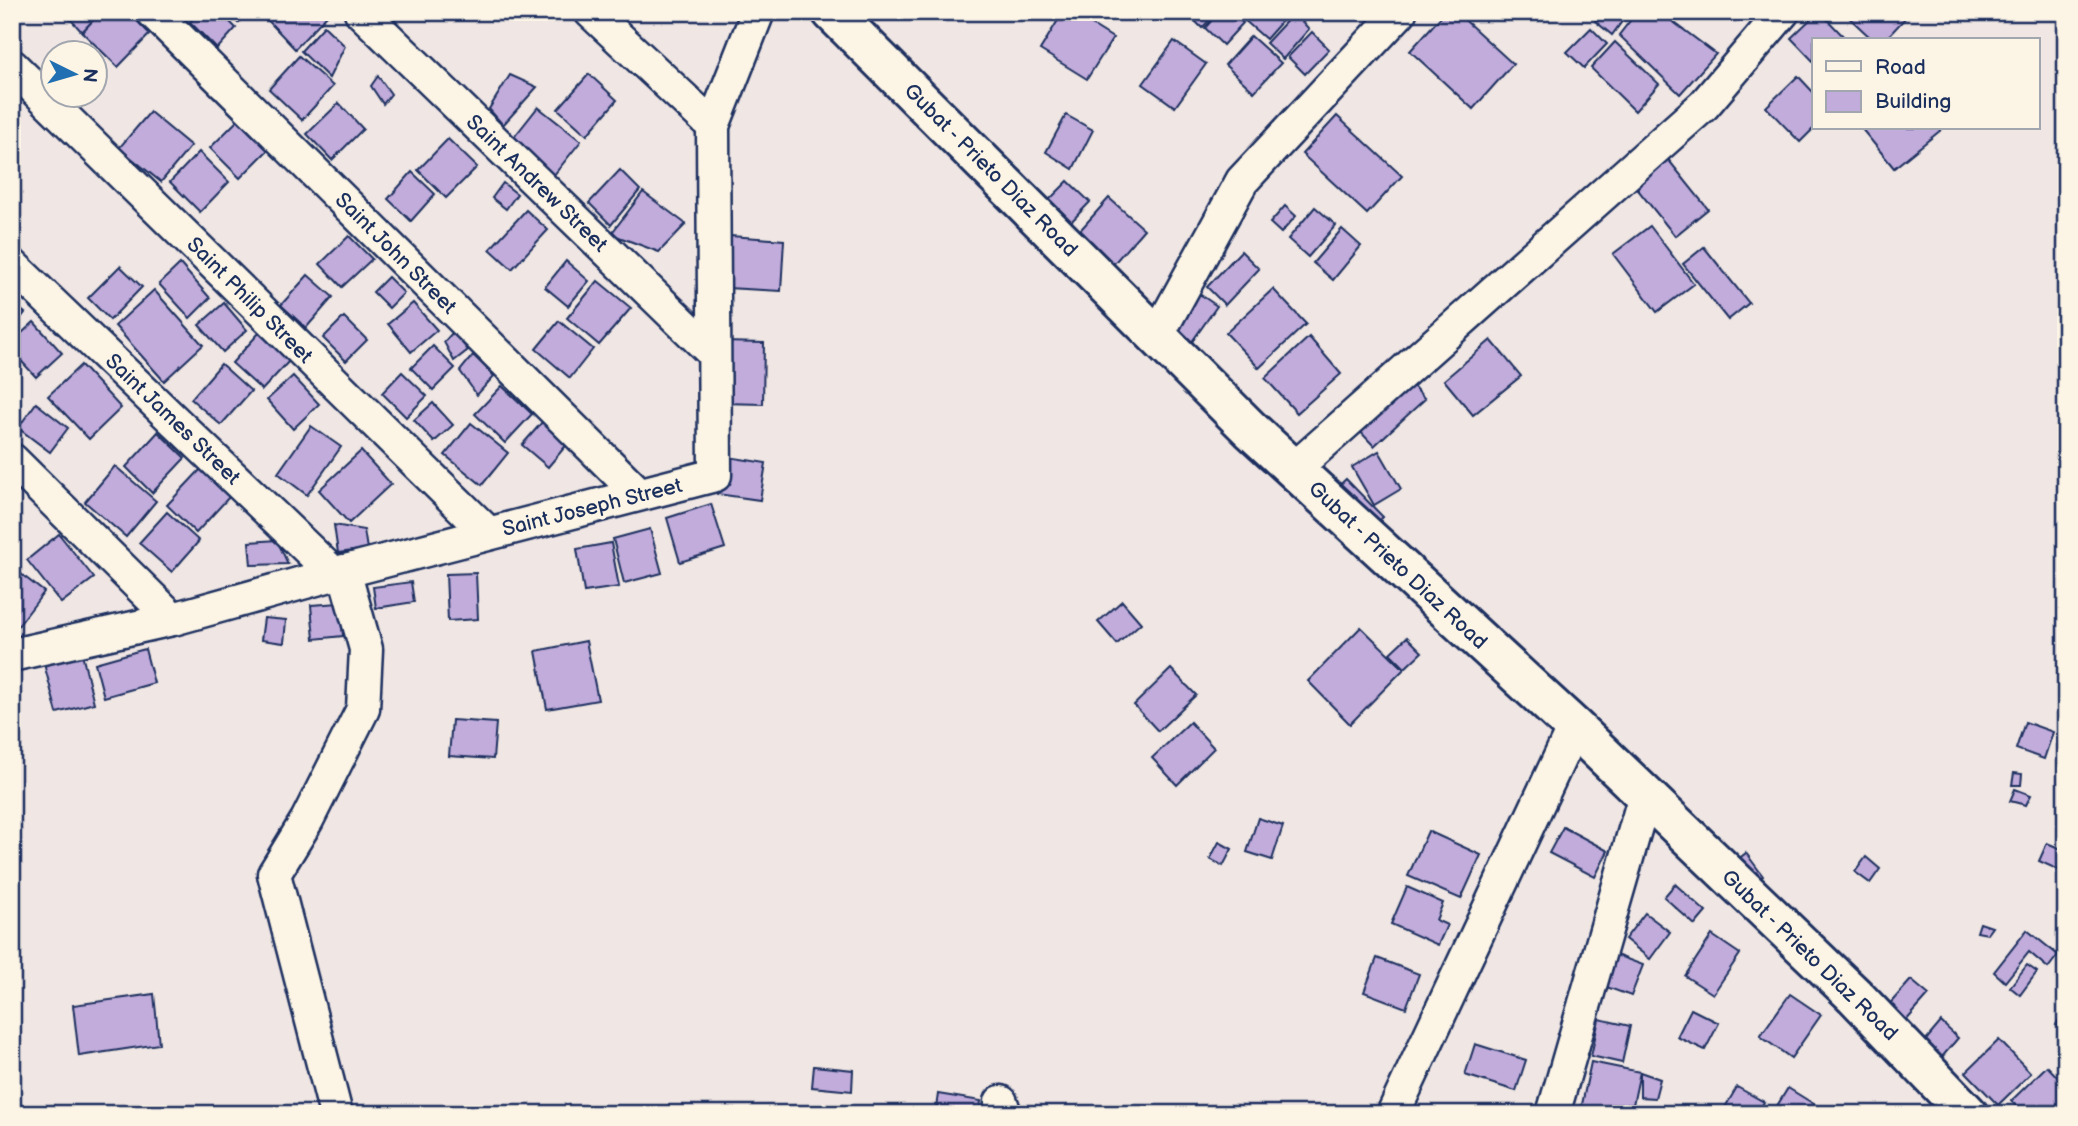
<svg xmlns="http://www.w3.org/2000/svg" width="2078" height="1126" font-family="'Balsamiq Sans',sans-serif">
<style>
.building{fill:#c1acdb;stroke:#1b2f5e;stroke-width:2}
.lines{fill:none;stroke-linecap:round;stroke-linejoin:round}
.street-casing{stroke:#1b2f5e;stroke-width:37}
.secondary-casing{stroke:#1b2f5e;stroke-width:44}
.street{stroke:#fcf5e5;stroke-width:32}
.secondary{stroke:#fcf5e5;stroke-width:38}
.labels{text-anchor:middle;stroke-width:7;stroke-linejoin:round;paint-order:stroke}
.street-label{font-size:21px;fill:#1b2f5e;stroke:#fcf5e5}
</style>
<rect width="100%" height="100%" fill="#f0e6e3"/>
<filter id="ink" filterUnits="userSpaceOnUse"><feTurbulence type="fractalNoise" baseFrequency=".0143" numOctaves="2"/><feDisplacementMap in="SourceGraphic" scale="14" xChannelSelector="R" yChannelSelector="G"/><feConvolveMatrix kernelMatrix="1 2 1 2 8 2 1 2 1" color-interpolation-filters="sRGB"/></filter>
<g filter="url(#ink)">
<g class="building">
<polygon points="64,12 101,12 82,32"/>
<polygon points="101,12 128,12 150,34 118,67 82,32"/>
<polygon points="199,12 220,12 236,28 217,49 190,22"/>
<polygon points="227,12 248,12 238,23"/>
<polygon points="260,12 324,12 327,15 295,49"/>
<polygon points="863,12 879,12 872,20"/>
<polygon points="1063,12 1071,12 1113,38 1087,79 1040,50"/>
<polygon points="1186,12 1217,12 1202,28"/>
<polygon points="1219,12 1231,12 1243,23 1223,45 1205,28"/>
<polygon points="1249,12 1290,12 1266,39 1243,19"/>
<polygon points="1445,12 1456,12 1513,64 1473,109 1410,51"/>
<polygon points="1602,12 1629,12 1612,35 1595,21"/>
<polygon points="1637,12 1660,12 1716,54 1680,94 1619,35"/>
<polygon points="1818,12 1820,12 1847,40 1814,40 1814,62 1791,38"/>
<polygon points="1843,12 1906,12 1908,15 1885,40 1873,40"/>
<polygon points="1294,13 1309,29 1283,59 1266,43"/>
<polygon points="324,26 345,46 329,78 301,51"/>
<polygon points="1591,28 1607,44 1584,68 1567,52"/>
<polygon points="1312,32 1329,49 1305,74 1288,57"/>
<polygon points="1251,36 1281,63 1254,92 1225,65"/>
<polygon points="1174,41 1206,64 1175,107 1143,84"/>
<polygon points="1615,42 1659,84 1635,111 1591,68"/>
<polygon points="299,56 333,86 302,120 269,89"/>
<polygon points="589,74 617,100 587,135 558,109"/>
<polygon points="510,75 537,87 503,125 489,109"/>
<polygon points="378,76 391,94 383,104 371,86"/>
<polygon points="1798,76 1814,93 1814,128 1800,142 1766,107"/>
<polygon points="339,103 363,129 332,160 307,134"/>
<polygon points="538,107 581,141 553,176 511,141"/>
<polygon points="150,112 191,146 161,182 119,148"/>
<polygon points="1066,115 1093,130 1073,169 1046,152"/>
<polygon points="1337,116 1402,176 1367,214 1302,154"/>
<polygon points="241,117 271,147 240,178 210,148"/>
<polygon points="1861,128 1939,128 1941,130 1894,168"/>
<polygon points="448,139 477,167 446,198 418,170"/>
<polygon points="199,152 229,182 200,212 170,182"/>
<polygon points="1663,153 1708,209 1675,236 1630,180"/>
<polygon points="620,170 640,190 611,225 589,203"/>
<polygon points="412,172 435,194 411,221 388,199"/>
<polygon points="1068,181 1090,202 1068,225 1046,203"/>
<polygon points="503,183 517,194 506,209 492,198"/>
<polygon points="643,192 686,224 659,252 611,234"/>
<polygon points="1109,198 1144,229 1109,269 1074,237"/>
<polygon points="1285,206 1296,216 1281,233 1270,223"/>
<polygon points="1315,207 1336,225 1308,257 1288,239"/>
<polygon points="526,210 548,230 512,269 490,249"/>
<polygon points="1650,226 1694,284 1657,312 1613,254"/>
<polygon points="1342,229 1361,246 1333,280 1313,263"/>
<polygon points="349,236 372,259 342,287 320,264"/>
<polygon points="730,236 784,240 781,291 727,288"/>
<polygon points="1704,247 1749,303 1728,320 1683,264"/>
<polygon points="1241,251 1259,269 1225,305 1207,287"/>
<polygon points="566,261 589,281 568,306 545,287"/>
<polygon points="180,264 210,298 190,318 159,284"/>
<polygon points="120,266 142,287 110,320 88,298"/>
<polygon points="308,275 333,297 306,328 281,305"/>
<polygon points="388,277 404,293 389,308 373,292"/>
<polygon points="598,281 631,308 599,345 567,318"/>
<polygon points="1273,289 1306,324 1259,368 1226,333"/>
<polygon points="154,290 203,345 164,381 115,326"/>
<polygon points="1195,291 1217,306 1184,353 1162,337"/>
<polygon points="12,303 25,313 12,329"/>
<polygon points="224,303 247,330 223,352 199,325"/>
<polygon points="413,303 437,330 411,352 388,324"/>
<polygon points="344,317 367,340 346,361 323,338"/>
<polygon points="559,321 593,349 570,378 536,349"/>
<polygon points="34,322 62,353 36,377 12,351 12,342"/>
<polygon points="453,332 468,350 454,361 444,342"/>
<polygon points="259,333 290,360 262,390 232,363"/>
<polygon points="1309,337 1341,374 1297,413 1265,378"/>
<polygon points="1491,340 1521,376 1473,415 1444,380"/>
<polygon points="723,342 764,343 763,404 721,403"/>
<polygon points="433,346 455,368 433,390 411,368"/>
<polygon points="473,355 494,376 477,395 460,371"/>
<polygon points="221,364 251,391 221,425 191,399"/>
<polygon points="81,365 121,408 89,439 48,396"/>
<polygon points="402,372 427,396 406,417 382,393"/>
<polygon points="293,376 319,404 293,429 267,400"/>
<polygon points="1404,376 1425,399 1374,446 1353,424"/>
<polygon points="502,386 532,414 505,443 475,414"/>
<polygon points="36,403 68,428 50,452 18,428"/>
<polygon points="433,403 453,425 434,442 414,420"/>
<polygon points="544,420 569,442 548,467 522,445"/>
<polygon points="471,423 508,453 482,485 445,455"/>
<polygon points="311,426 341,447 307,495 278,473"/>
<polygon points="158,432 185,458 152,493 126,467"/>
<polygon points="361,451 391,484 349,523 319,490"/>
<polygon points="1379,451 1401,489 1374,505 1352,467"/>
<polygon points="722,456 766,463 760,500 717,494"/>
<polygon points="115,466 156,501 126,537 85,502"/>
<polygon points="201,469 230,496 196,533 167,505"/>
<polygon points="1346,479 1383,517 1368,531 1331,493"/>
<polygon points="711,504 725,548 680,562 667,518"/>
<polygon points="167,512 199,541 172,572 139,543"/>
<polygon points="334,525 364,530 367,549 338,553"/>
<polygon points="650,529 662,573 624,583 613,539"/>
<polygon points="59,534 94,578 61,603 27,560"/>
<polygon points="277,540 288,564 251,565 249,542"/>
<polygon points="611,543 619,587 584,592 577,549"/>
<polygon points="12,567 44,592 15,630 12,627"/>
<polygon points="476,573 478,619 448,621 446,574"/>
<polygon points="411,582 414,602 376,608 373,587"/>
<polygon points="1122,601 1141,623 1117,644 1098,622"/>
<polygon points="340,603 343,636 314,639 311,605"/>
<polygon points="264,618 286,620 284,643 261,640"/>
<polygon points="1361,627 1404,669 1350,724 1308,681"/>
<polygon points="1407,637 1422,652 1405,668 1390,653"/>
<polygon points="586,641 598,700 547,709 536,651"/>
<polygon points="145,649 154,683 104,697 95,663"/>
<polygon points="81,650 94,703 57,713 43,660"/>
<polygon points="1171,669 1196,695 1158,731 1134,705"/>
<polygon points="452,720 496,723 493,759 449,756"/>
<polygon points="1190,722 1214,748 1177,785 1152,758"/>
<polygon points="2025,722 2053,732 2044,759 2016,749"/>
<polygon points="2014,773 2022,774 2021,785 2012,785"/>
<polygon points="2015,789 2031,795 2026,805 2010,801"/>
<polygon points="1258,818 1283,826 1272,860 1247,852"/>
<polygon points="1563,827 1608,851 1595,877 1549,853"/>
<polygon points="1428,831 1481,855 1461,899 1408,876"/>
<polygon points="1219,842 1232,849 1223,866 1210,859"/>
<polygon points="2047,843 2066,851 2066,861 2061,871 2039,861"/>
<polygon points="1746,853 1763,876 1749,888 1732,864"/>
<polygon points="1866,857 1880,869 1870,883 1855,872"/>
<polygon points="1675,884 1706,912 1695,925 1664,897"/>
<polygon points="1407,887 1443,903 1436,920 1447,925 1438,945 1391,924"/>
<polygon points="1645,913 1670,932 1650,959 1625,939"/>
<polygon points="1980,923 1992,927 1987,934 1977,932"/>
<polygon points="2027,930 2058,955 2048,968 2029,952 2005,982 1994,972"/>
<polygon points="1712,935 1740,954 1713,994 1685,976"/>
<polygon points="1605,951 1643,965 1631,996 1593,982"/>
<polygon points="1377,958 1419,974 1406,1008 1364,992"/>
<polygon points="2027,965 2037,972 2020,995 2010,987"/>
<polygon points="1911,980 1929,995 1904,1023 1886,1008"/>
<polygon points="154,994 159,1044 79,1056 73,1005"/>
<polygon points="1790,994 1821,1015 1791,1058 1760,1036"/>
<polygon points="2066,1007 2066,1030 2056,1025"/>
<polygon points="1691,1009 1719,1023 1705,1050 1677,1037"/>
<polygon points="1599,1019 1630,1026 1622,1063 1591,1056"/>
<polygon points="1941,1022 1958,1038 1937,1063 1920,1047"/>
<polygon points="1999,1040 2031,1073 1998,1105 1966,1072"/>
<polygon points="1475,1044 1526,1060 1516,1091 1465,1075"/>
<polygon points="1591,1062 1640,1072 1631,1114 1580,1114"/>
<polygon points="814,1066 853,1070 852,1091 812,1087"/>
<polygon points="2047,1066 2066,1086 2066,1099 2051,1114 2024,1114 2011,1101"/>
<polygon points="1640,1072 1660,1079 1655,1098 1640,1097"/>
<polygon points="1737,1087 1764,1102 1757,1114 1721,1114"/>
<polygon points="1788,1088 1830,1114 1772,1114"/>
<polygon points="938,1094 981,1101 979,1114 936,1108"/>
</g>
<g class="lines">
<g class="street-casing">
<g id="street">
<polyline points="153,12 639,494"/>
<polyline points="361,12 713,353"/>
<polyline points="591,12 713,126"/>
<polyline points="12,66 488,533"/>
<polyline points="12,265 334,574"/>
<polyline points="1157,336 1242,181 1400,12"/>
<polyline points="12,460 173,619"/>
<polyline points="1294,469 1704,105 1783,12"/>
<polyline points="12,655 173,619 334,574 715,475 713,126 758,12"/>
<polyline points="1001,1102 1005,1114"/>
<polyline points="336,1114 274,874 307,820 363,709 366,649 344,571"/>
<polyline points="1393,1114 1574,727"/>
<polyline points="1553,1114 1645,795"/>
</g>
</g>
<g class="secondary-casing">
<polyline id="secondary" points="832,12 1250,429 1574,727 1855,996 1968,1114"/>
</g>
<use href="#street" class="street"/>
<use href="#secondary" class="secondary"/>
</g>
</g>
<g class="labels">
<g class="street-label">
<text transform="translate(991 170) rotate(45)" y="7">Gubat - Prieto Diaz Road</text>
<text transform="translate(537 183) rotate(44)" y="7">Saint Andrew Street</text>
<text transform="translate(396 253) rotate(45)" y="7">Saint John Street</text>
<text transform="translate(250 300) rotate(45)" y="7">Saint Philip Street</text>
<text transform="translate(173 419) rotate(44)" y="7">Saint James Street</text>
<text transform="translate(592 507) rotate(-14)" y="7">Saint Joseph Street</text>
<text transform="translate(1398 565) rotate(43)" y="7">Gubat - Prieto Diaz Road</text>
<text transform="translate(1810 955) rotate(44)" y="7">Gubat - Prieto Diaz Road</text>
</g>
</g>
<rect width="2078" height="1126" fill="none" stroke="#fcf5e5" stroke-width="42"/>
<rect x="21" y="21" width="2036" height="1084" fill="none" stroke="#1b2f5e" stroke-width="2.5" filter="url(#ink)"/>
<rect x="1812" y="38" width="228" height="91" fill="#fcf5e5" stroke="#a2a6af" stroke-width="2"/>
<rect x="1826" y="61" width="35" height="10" fill="#fcf5e5" stroke="#a2a6af" stroke-width="2"/>
<text x="1875" y="74" font-size="21" fill="#1b2f5e">Road</text>
<rect x="1826" y="91" width="35" height="21" fill="#c1acdb" stroke="#a2a6af" stroke-width="2"/>
<text x="1875" y="108" font-size="21" fill="#1b2f5e">Building</text>
<g transform="translate(74 74) rotate(95)"><circle r="33" fill="#fcf5e5" stroke="#a2a6af" stroke-width="2"/>
<path d="M0-5L12 26L0 18L-12 26Z" fill="#1f6fb2"/>
<text y="-10" font-size="19" font-weight="bold" text-anchor="middle" fill="#1b2f5e">N</text>
</g>
</svg>
